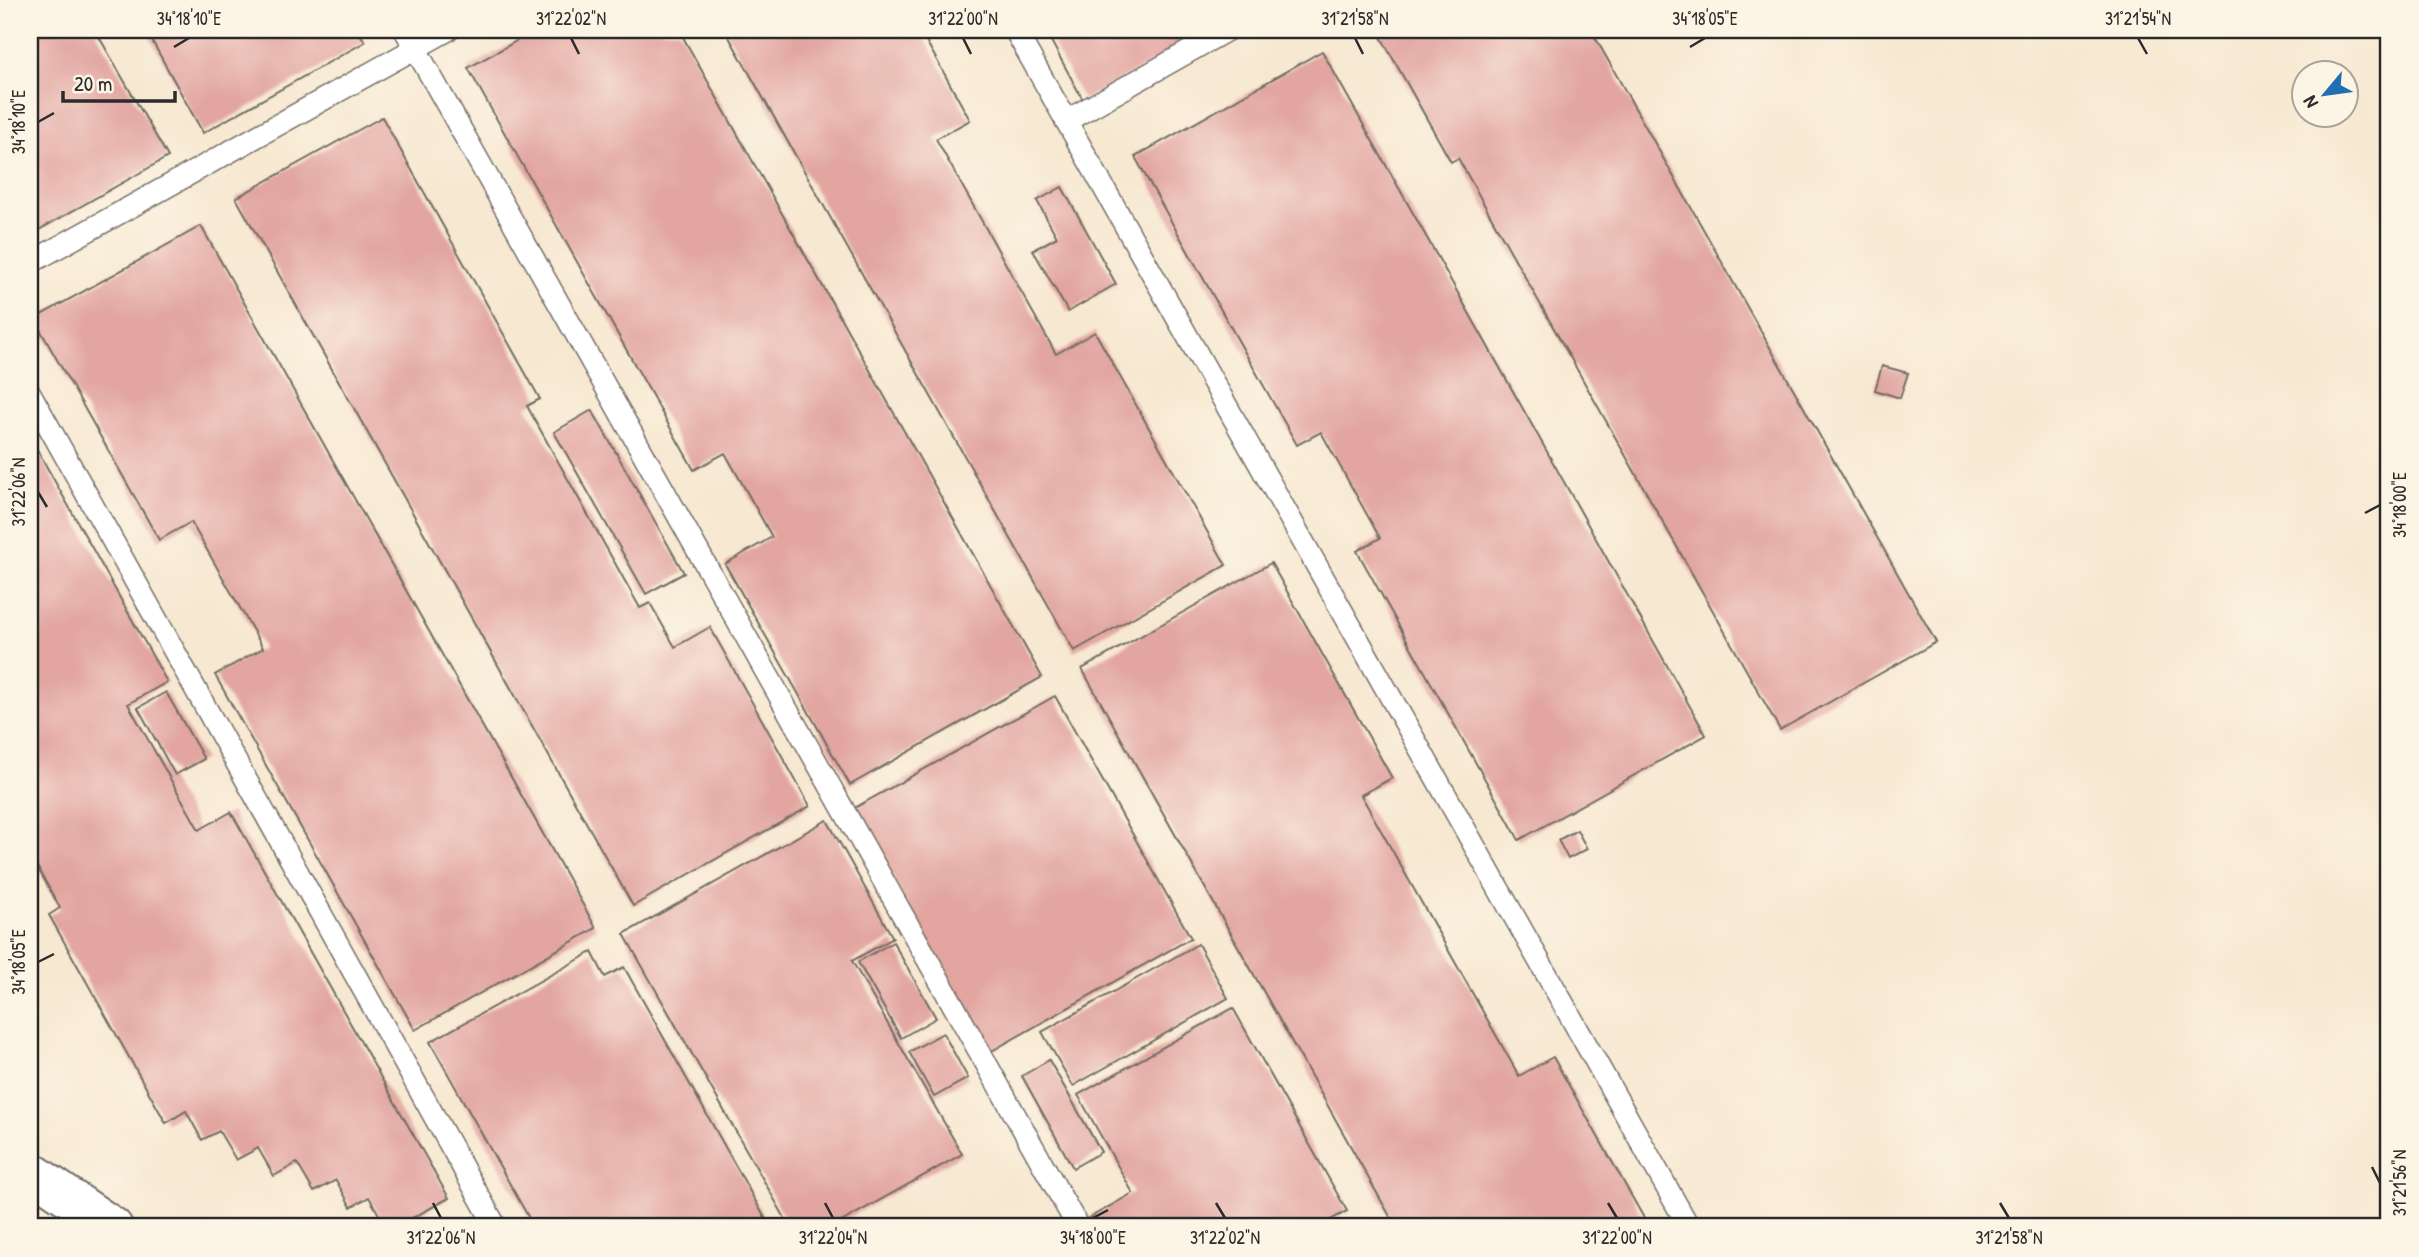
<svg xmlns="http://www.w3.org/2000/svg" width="2419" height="1257" font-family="'Patrick Hand',sans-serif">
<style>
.building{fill:#e2a5a0}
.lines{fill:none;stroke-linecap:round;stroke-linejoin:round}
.lane-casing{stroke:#726d65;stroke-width:24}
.street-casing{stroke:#726d65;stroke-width:42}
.lane{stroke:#fff;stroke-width:21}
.street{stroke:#fff;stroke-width:38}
.ticks{fill:none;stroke:#2b2b2b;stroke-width:2.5}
.neatline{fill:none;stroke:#2b2b2b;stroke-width:2.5}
.ticks-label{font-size:18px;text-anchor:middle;fill:#2b2b2b}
</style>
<rect width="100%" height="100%" fill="#fcf5e5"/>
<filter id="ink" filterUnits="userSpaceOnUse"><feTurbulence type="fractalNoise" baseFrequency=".0143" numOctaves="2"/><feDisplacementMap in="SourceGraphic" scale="14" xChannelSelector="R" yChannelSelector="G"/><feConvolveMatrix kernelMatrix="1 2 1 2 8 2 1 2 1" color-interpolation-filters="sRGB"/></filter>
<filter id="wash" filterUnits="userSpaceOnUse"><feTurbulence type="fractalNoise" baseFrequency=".00686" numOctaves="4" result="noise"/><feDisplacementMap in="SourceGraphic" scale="28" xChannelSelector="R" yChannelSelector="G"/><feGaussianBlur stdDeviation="1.57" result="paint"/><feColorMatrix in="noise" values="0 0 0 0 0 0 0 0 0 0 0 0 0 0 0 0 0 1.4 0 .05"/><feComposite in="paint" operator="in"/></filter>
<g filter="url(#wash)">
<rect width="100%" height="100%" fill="#f7e8d1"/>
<g id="blocks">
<g class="building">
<polygon points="30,30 95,30 168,157 30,235"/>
<polygon points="146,30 358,30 365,42 203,133"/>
<polygon points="536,30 679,30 1042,677 850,785 725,564 772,537 725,453 694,470 468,68"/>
<polygon points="725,30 920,30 970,120 936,139 1056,354 1095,332 1226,565 1074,651"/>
<polygon points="1045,30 1212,30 1083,100"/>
<polygon points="1377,30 1591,30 1936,642 1780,730 1458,158 1451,162"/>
<polygon points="1322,51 1706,735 1519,840 1357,551 1380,538 1321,432 1297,445 1135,157"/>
<polygon points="382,117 540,399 527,406 640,608 650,603 675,647 710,627 810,806 633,906 236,198"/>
<polygon points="1062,187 1116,284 1068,312 1033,250 1057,237 1037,201"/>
<polygon points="201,226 596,928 415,1030 215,675 263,648 191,522 159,540 34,319"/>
<polygon points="1882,366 1908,373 1900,398 1875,390"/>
<polygon points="592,410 684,573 646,594 554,432"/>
<polygon points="30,437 167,682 128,704 199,830 231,812 449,1198 396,1227 386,1227 369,1197 351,1207 336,1180 314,1192 297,1163 274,1176 258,1148 236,1160 219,1131 202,1140 186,1111 166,1123 49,915 60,908 30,854"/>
<polygon points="1271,563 1392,778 1361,795 1519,1076 1553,1057 1649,1227 1396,1227 1082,669"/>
<polygon points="166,692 204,759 175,775 138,708"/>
<polygon points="1055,696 1191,938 990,1052 853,809"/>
<polygon points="827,820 893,938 852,961 962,1154 832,1227 790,1227 624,934"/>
<polygon points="1577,830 1587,849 1568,859 1558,840"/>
<polygon points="893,942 936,1018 901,1038 858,962"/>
<polygon points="1198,944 1228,998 1073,1086 1042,1032"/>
<polygon points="592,952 605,977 624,967 770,1227 534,1227 430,1042"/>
<polygon points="1233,1008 1347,1211 1318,1227 1095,1227 1089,1218 1133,1193 1078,1095"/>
<polygon points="943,1033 968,1078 934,1097 909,1052"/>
<polygon points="1049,1060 1101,1152 1073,1168 1022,1076"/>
<polygon points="474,1217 480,1227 457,1227"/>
</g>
</g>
</g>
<g filter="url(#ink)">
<use href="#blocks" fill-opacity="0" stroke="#726d65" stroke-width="2"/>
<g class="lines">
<g class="lane-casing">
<g id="lane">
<polyline points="405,30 1078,1227"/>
<polyline points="1015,30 1689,1227"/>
<polyline points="1066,121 1227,30"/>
<polyline points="30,263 448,30"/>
<polyline points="30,393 496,1227"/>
</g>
</g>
<g class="street-casing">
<polyline id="street" points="30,1171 113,1227"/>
</g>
<use href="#lane" class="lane"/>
<use href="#street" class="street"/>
</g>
</g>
<path class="ticks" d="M571 38 579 54M963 38 971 54M1355 38 1363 54M2138 38 2147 54M174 47 189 38M1690 47 1705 38M38 122 54 113M38 492 47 507M2365 513 2380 505M38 962 54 954M2372 1167 2380 1183M433 1203 441 1218M825 1203 833 1218M1216 1203 1225 1218M1608 1203 1617 1218M2000 1203 2009 1218M1093 1218 1108 1210"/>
<rect width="2419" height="1257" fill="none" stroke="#fcf5e5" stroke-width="77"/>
<g transform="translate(2325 94) rotate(241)"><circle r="33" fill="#fcf5e5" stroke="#a8a49b" stroke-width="2"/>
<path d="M0-5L12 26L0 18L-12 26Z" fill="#1f6fb2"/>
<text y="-10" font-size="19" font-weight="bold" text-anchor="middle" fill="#2b2b2b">N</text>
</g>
<path d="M63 91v10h112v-10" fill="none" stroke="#2b2b2b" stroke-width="3.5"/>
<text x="74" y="91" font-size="21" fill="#2b2b2b" stroke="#fcf5e5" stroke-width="5" paint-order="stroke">20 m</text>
<rect x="38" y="38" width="2342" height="1180" class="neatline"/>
<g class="ticks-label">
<text x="189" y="25">34°18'10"E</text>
<text x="571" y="25">31°22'02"N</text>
<text x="963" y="25">31°22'00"N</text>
<text x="1355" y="25">31°21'58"N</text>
<text x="1705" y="25">34°18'05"E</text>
<text x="2138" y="25">31°21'54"N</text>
<text transform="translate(19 122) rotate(-90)" y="6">34°18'10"E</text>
<text transform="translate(19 492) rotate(-90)" y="6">31°22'06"N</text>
<text transform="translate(2400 505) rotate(-90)" y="6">34°18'00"E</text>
<text transform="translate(19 962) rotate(-90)" y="6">34°18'05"E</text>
<text transform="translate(2400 1183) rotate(-90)" y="6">31°21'56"N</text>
<text x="441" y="1244">31°22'06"N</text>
<text x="833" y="1244">31°22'04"N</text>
<text x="1093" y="1244">34°18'00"E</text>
<text x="1225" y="1244">31°22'02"N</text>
<text x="1617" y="1244">31°22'00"N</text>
<text x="2009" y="1244">31°21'58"N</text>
</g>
</svg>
